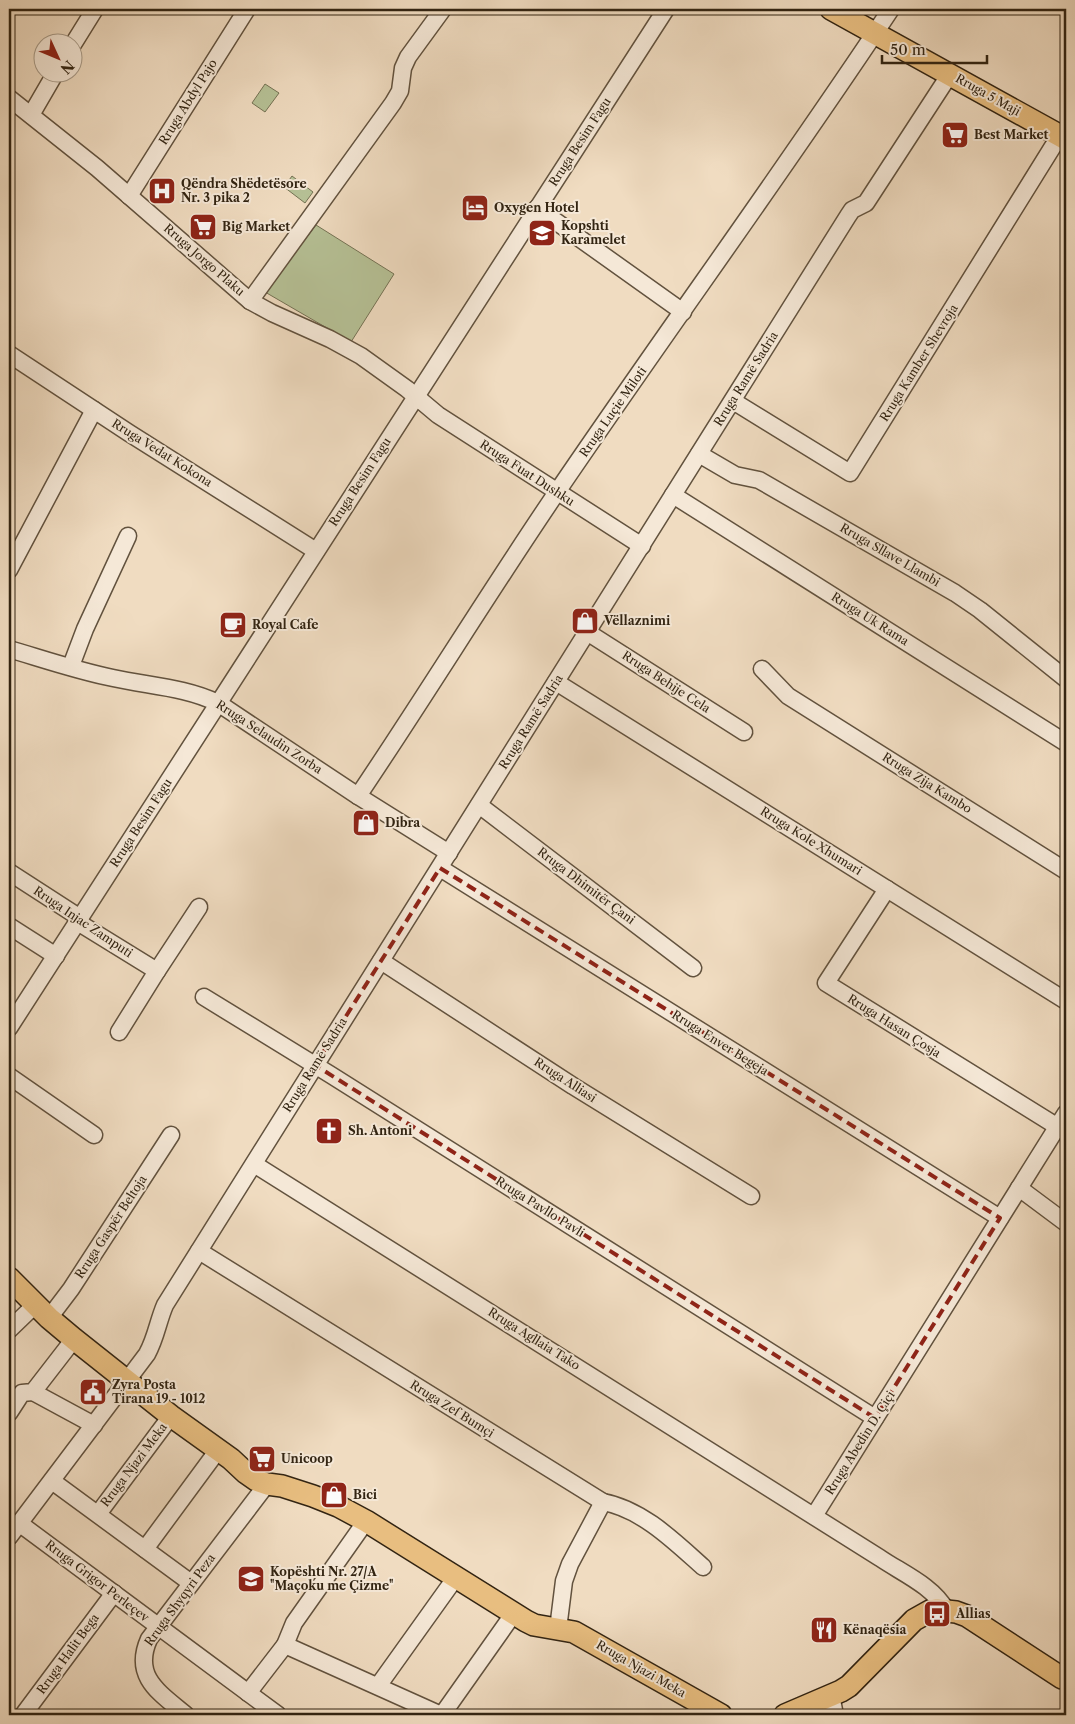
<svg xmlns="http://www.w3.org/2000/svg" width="1075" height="1724" font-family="'Libre Caslon Text',serif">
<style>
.green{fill:#b6c196;stroke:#747254}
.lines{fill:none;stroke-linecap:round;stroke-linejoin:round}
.minor-casing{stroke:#62523e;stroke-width:19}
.major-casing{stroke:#322412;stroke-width:24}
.minor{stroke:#f5e8d7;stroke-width:16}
.major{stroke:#e8be80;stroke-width:21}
.marked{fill:none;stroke:#8f2418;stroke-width:4;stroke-dasharray:10 6;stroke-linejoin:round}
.labels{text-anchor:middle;stroke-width:4;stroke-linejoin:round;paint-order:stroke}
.street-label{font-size:12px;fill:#322412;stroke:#f5e8d7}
.poi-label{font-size:12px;font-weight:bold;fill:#322412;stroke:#f5e8d7;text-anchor:start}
</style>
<rect width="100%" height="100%" fill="#f0dcc1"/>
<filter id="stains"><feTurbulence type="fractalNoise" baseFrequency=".004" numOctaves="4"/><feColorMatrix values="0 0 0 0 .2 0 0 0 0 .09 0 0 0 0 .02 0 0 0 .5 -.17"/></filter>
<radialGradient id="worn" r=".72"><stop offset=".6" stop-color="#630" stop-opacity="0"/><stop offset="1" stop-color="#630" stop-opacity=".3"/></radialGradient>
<g class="green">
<polygon points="265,84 279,93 265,112 252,103"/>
<polygon points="292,176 313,192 305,203 284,187"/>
<polygon points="316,225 394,274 351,342 265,292"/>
</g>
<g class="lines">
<g class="minor-casing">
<g id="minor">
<polyline points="72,46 95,9"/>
<polyline points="9,98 97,168 250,301 272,313 330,339 361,356 407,389 438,415 642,546"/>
<polyline points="31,115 56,72"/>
<polyline points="129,196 247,9"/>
<polyline points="537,208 683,312"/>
<polyline points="250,301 393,103 400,91 403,68 408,57 443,9"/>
<polyline points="9,354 129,433 316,551"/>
<polyline points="733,401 850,473 1060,135"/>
<polyline points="699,454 735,475 759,480 955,593 980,610 1066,679"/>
<polyline points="673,495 1066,743"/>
<polyline points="9,570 94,410"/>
<polyline points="587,632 744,732"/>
<path d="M9 649C43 659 78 671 113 678 149 686 185 687 218 703L358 796 449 853"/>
<polyline points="71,666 85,629 128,536"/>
<polyline points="762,669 788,696 1066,871"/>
<polyline points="556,682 1066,1001"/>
<path d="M358 796C426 695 489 592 557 492 667 330 783 172 891 9"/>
<polyline points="479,805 693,968"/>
<polyline points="440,868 1000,1218"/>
<polyline points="9,872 74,914 84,926 157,971 119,1032"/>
<polyline points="887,889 826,983 1058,1127"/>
<polyline points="9,926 56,956"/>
<polyline points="381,961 573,1086 751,1196"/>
<polyline points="157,971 199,907"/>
<polyline points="204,997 331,1075 875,1418"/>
<polyline points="9,1028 666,9"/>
<polyline points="9,1076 94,1135"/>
<path d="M254 1164 880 1558C902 1573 933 1586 946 1610"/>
<polyline points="1019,1188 1066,1223"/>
<path d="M199 1251 603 1502C642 1509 675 1542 703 1567"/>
<polyline points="49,1318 71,1289 171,1135"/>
<polyline points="9,1330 35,1305"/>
<polyline points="33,1392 94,1425"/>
<polyline points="9,1413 22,1393 33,1392 74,1339"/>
<polyline points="52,1481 191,1583"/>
<polyline points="98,1514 171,1416"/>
<polyline points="814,1516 1066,1113"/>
<polyline points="19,1523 278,1715"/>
<path d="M9 1537 147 1354C156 1338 158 1321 165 1305L848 216 852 210 866 203 950 74"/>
<polyline points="145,1549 218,1450"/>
<polyline points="558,1629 564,1581 570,1564 603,1502"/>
<polyline points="285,1645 441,1715"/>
<polyline points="378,1686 456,1577"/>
<polyline points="248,1693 285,1645 294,1623 366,1521"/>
<polyline points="831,1695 835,1715"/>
<polyline points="23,1715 114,1593"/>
<path d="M186 1715C160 1693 132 1677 149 1639L267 1484"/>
<polyline points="442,1715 514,1613"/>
</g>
</g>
<g class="major-casing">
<g id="major">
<polyline points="831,9 1066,139"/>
<polyline points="9,1278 49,1318 74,1339 171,1416 231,1459 246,1473 256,1480 267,1484 282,1486 313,1496 338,1506 366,1521 526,1621 534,1625 574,1632 721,1715"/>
<polyline points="785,1715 841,1691 849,1686 914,1620 930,1611 937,1610 956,1612 967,1616 1062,1678 1066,1678"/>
</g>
</g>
<use href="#minor" class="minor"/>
<use href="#major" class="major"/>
</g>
<path class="marked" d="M440 868 1000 1218 875 1418 315 1065Z"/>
<defs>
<g id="supermarket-square" transform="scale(1.4375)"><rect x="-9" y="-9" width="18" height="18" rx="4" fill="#8f2418" stroke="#f5e8d7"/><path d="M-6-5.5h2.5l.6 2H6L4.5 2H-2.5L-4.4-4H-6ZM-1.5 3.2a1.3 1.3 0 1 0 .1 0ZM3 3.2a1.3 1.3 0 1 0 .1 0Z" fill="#fff"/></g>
<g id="hospital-square" transform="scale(1.4375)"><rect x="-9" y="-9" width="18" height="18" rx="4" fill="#8f2418" stroke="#f5e8d7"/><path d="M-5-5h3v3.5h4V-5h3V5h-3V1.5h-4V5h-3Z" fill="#fff"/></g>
<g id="hotel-square" transform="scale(1.4375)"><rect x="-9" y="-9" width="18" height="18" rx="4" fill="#8f2418" stroke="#f5e8d7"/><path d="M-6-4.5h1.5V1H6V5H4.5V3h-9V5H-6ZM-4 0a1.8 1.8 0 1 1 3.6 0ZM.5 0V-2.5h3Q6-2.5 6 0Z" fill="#fff"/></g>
<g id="school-square" transform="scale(1.4375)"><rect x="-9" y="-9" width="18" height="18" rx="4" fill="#8f2418" stroke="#f5e8d7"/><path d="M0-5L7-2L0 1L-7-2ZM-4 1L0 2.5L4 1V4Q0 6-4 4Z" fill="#fff"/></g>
<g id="shop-square" transform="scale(1.4375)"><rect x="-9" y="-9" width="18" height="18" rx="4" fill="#8f2418" stroke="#f5e8d7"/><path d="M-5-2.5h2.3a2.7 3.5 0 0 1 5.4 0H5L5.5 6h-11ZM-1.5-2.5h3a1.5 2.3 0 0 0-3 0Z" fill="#fff"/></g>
<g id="cafe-square" transform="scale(1.4375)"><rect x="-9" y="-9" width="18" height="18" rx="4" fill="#8f2418" stroke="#f5e8d7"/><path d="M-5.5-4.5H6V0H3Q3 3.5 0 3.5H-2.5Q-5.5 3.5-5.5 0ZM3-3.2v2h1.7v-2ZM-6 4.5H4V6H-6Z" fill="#fff"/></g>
<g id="church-square" transform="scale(1.4375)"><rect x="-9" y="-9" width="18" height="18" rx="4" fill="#8f2418" stroke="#f5e8d7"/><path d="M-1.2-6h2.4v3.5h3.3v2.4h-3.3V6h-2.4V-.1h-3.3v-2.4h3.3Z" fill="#fff"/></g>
<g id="civic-square" transform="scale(1.4375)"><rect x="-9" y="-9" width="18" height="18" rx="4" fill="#8f2418" stroke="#f5e8d7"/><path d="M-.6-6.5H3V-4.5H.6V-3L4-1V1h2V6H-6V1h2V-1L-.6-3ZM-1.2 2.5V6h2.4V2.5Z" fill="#fff"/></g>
<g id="bus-square" transform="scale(1.4375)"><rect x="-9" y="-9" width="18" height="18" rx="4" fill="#8f2418" stroke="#f5e8d7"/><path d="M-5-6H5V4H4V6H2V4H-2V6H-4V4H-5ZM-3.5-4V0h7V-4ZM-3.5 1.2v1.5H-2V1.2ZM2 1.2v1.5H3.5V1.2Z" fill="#fff"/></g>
<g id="restaurant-square" transform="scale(1.4375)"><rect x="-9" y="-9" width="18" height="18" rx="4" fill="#8f2418" stroke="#f5e8d7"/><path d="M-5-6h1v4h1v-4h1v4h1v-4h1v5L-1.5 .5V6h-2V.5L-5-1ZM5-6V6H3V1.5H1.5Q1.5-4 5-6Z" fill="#fff"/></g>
</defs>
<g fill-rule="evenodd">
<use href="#supermarket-square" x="955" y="135"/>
<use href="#hospital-square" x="162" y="191"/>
<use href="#hotel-square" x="475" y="208"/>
<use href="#supermarket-square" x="203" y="227"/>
<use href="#school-square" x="542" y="233"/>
<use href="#shop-square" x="585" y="621"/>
<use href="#cafe-square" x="233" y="625"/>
<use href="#shop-square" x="366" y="823"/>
<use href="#church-square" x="329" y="1131"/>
<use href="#civic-square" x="93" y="1392"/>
<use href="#supermarket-square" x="262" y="1459"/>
<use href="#shop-square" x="334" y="1495"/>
<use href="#school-square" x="251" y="1579"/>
<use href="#bus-square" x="937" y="1614"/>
<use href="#restaurant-square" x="824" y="1630"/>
</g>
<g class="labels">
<g class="street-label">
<text transform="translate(988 95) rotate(29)" y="4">Rruga 5 Maji</text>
<text transform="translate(188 102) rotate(-58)" y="4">Rruga Abdyl Pajo</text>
<text transform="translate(580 142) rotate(-57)" y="4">Rruga Besim Fagu</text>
<text transform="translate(204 260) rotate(41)" y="4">Rruga Jorgo Plaku</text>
<text transform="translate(919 363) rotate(-58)" y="4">Rruga Kamber Shevroja</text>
<text transform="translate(746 379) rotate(-58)" y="4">Rruga Ramë Sadria</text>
<text transform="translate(613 412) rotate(-55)" y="4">Rruga Luçie Miloti</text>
<text transform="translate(162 453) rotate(32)" y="4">Rruga Vedat Kokona</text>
<text transform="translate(527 473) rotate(33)" y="4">Rruga Fuat Dushku</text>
<text transform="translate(360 482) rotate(-57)" y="4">Rruga Besim Fagu</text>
<text transform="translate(890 555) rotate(30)" y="4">Rruga Sllave Llambi</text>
<text transform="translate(870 619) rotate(32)" y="4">Rruga Uk Rama</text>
<text transform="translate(666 682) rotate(33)" y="4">Rruga Behije Cela</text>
<text transform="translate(531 722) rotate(-58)" y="4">Rruga Ramë Sadria</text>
<text transform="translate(269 737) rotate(33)" y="4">Rruga Selaudin Zorba</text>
<text transform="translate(927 783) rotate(32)" y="4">Rruga Zija Kambo</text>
<text transform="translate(141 823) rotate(-57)" y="4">Rruga Besim Fagu</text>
<text transform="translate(811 841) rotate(32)" y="4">Rruga Kole Xhumari</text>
<text transform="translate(586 886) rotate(37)" y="4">Rruga Dhimitër Çani</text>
<text transform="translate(83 922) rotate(34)" y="4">Rruga Injac Zamputi</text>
<text transform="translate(894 1026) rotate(32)" y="4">Rruga Hasan Çosja</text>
<text transform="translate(720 1043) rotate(32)" y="4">Rruga Enver Begeja</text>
<text transform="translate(315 1065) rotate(-58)" y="4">Rruga Ramë Sadria</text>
<text transform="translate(565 1080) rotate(33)" y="4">Rruga Alliasi</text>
<text transform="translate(540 1207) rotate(32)" y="4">Rruga Pavllo Pavli</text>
<text transform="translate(111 1227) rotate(-57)" y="4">Rruga Gaspër Beltoja</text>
<text transform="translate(534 1339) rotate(32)" y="4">Rruga Agllaia Tako</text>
<text transform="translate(452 1409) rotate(32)" y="4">Rruga Zef Bumçi</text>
<text transform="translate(860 1443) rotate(-58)" y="4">Rruga Abedin D. Çiçi</text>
<text transform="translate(134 1465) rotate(-53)" y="4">Rruga Njazi Meka</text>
<text transform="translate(97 1581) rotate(37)" y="4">Rruga Grigor Perleçev</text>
<text transform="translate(180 1600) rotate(-54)" y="4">Rruga Shyqyri Peza</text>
<text transform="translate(68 1654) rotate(-54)" y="4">Rruga Halit Bega</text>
<text transform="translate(641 1669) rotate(30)" y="4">Rruga Njazi Meka</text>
</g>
<g class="poi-label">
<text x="974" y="139">Best Market</text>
<text x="181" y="188">Qëndra Shëdetësore<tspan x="181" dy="14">Nr. 3 pika 2</tspan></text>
<text x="494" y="212">Oxygen Hotel</text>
<text x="561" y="230">Kopshti<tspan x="561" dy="14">Karamelet</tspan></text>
<text x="222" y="231">Big Market</text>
<text x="604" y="625">Vëllaznimi</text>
<text x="252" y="629">Royal Cafe</text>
<text x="385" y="827">Dibra</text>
<text x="348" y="1135">Sh. Antoni</text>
<text x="112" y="1389">Zyra Posta<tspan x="112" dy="14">Tirana 19 - 1012</tspan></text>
<text x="281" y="1463">Unicoop</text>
<text x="353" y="1499">Bici</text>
<text x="270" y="1576">Kopështi Nr. 27/A<tspan x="270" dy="14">"Maçoku me Çizme"</tspan></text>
<text x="956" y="1618">Allias</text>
<text x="843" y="1634">Kënaqësia</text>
</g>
</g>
<rect width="1075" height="1724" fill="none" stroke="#f0dcc1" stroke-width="30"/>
<rect x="10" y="10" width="1055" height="1704" fill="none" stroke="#322412" stroke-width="2.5"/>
<rect x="15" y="15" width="1045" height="1694" fill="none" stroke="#322412"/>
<g transform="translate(58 58) rotate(134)"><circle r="24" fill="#f5e8d7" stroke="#a79a88"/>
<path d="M0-4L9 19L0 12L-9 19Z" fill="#8f2418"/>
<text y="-8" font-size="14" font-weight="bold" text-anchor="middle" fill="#322412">N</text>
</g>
<path d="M882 55v8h105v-8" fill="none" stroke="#322412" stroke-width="2.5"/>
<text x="890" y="55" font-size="15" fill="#322412" stroke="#f5e8d7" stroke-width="4" paint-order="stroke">50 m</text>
<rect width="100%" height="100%" filter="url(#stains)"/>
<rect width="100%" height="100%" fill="url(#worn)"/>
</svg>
